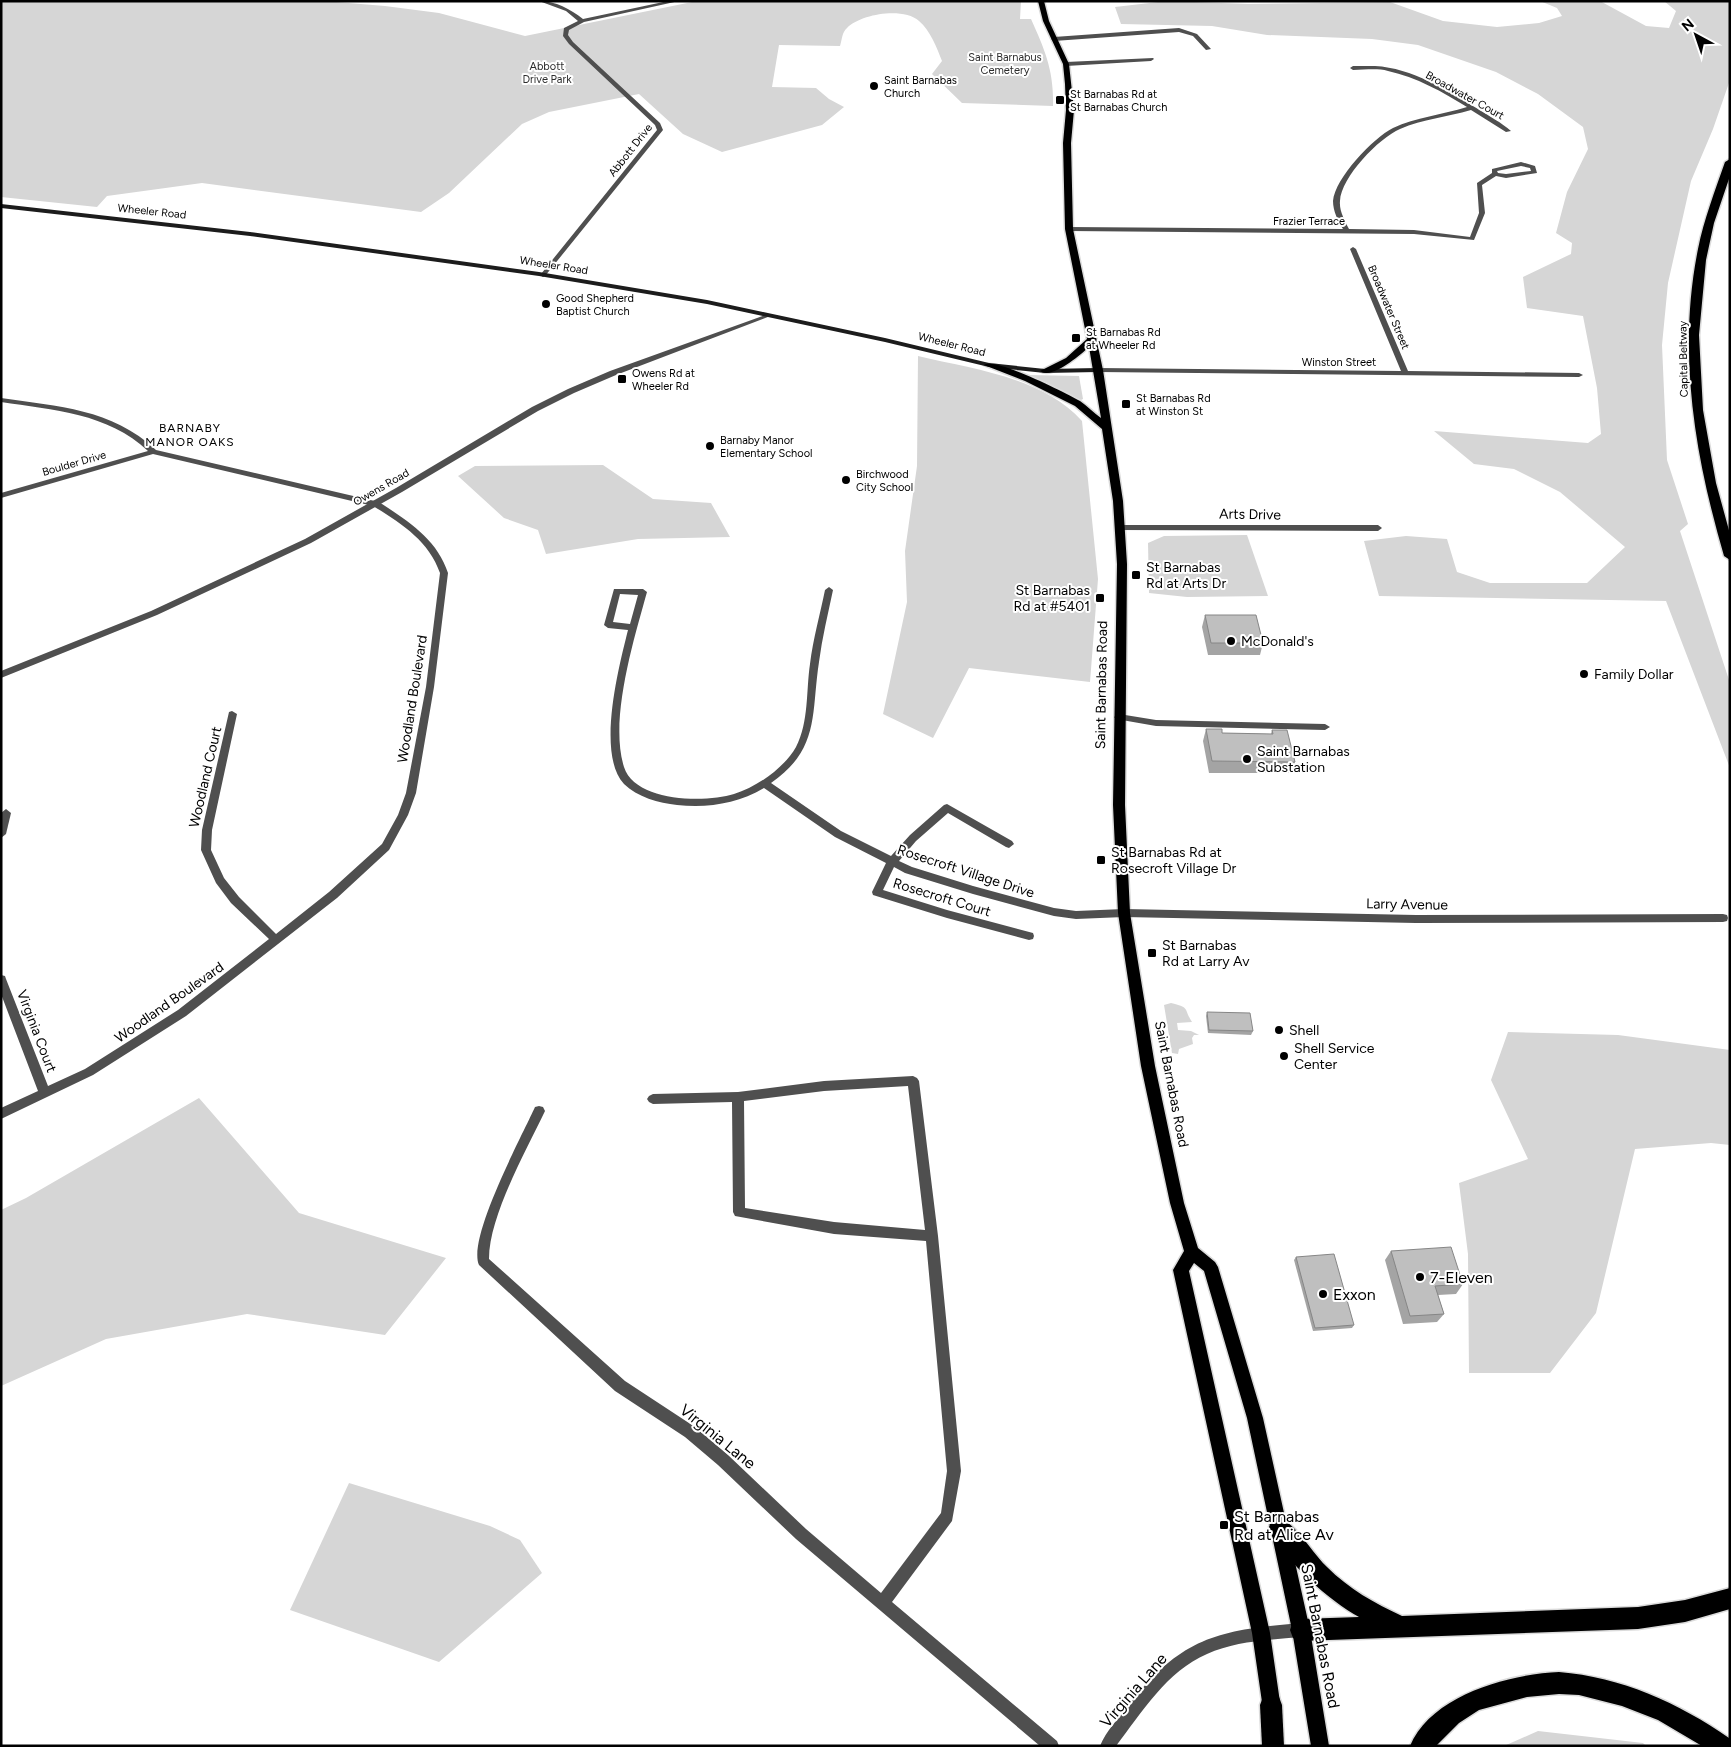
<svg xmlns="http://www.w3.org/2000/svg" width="1731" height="1747" font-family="Figtree,sans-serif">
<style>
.green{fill:#d6d6d6}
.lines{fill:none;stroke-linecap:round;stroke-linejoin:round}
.primary-casing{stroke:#dbdbdb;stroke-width:3}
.motorway-casing{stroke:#dbdbdb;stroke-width:3}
.minor{fill:#4f4f4f;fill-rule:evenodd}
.tertiary{fill:#4f4f4f;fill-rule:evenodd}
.secondary{fill:#1c1c1c;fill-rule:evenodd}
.primary{fill:#000;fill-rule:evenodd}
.motorway{fill:#000;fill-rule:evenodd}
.wall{fill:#a4a4a4}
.building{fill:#bfbfbf;stroke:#868686}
.poi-dot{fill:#000;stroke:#fff;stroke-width:2}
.labels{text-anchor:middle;stroke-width:4;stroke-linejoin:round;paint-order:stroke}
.far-park-label{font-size:11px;fill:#2d2d2d;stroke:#fff}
.far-poi-label{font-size:11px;fill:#000;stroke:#fff;text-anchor:start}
.far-street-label{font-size:11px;fill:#000;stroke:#fff}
.far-neighbourhood-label{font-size:12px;letter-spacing:1px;fill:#000;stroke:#fff}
.street-label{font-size:14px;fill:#000;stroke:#fff}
.poi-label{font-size:14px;fill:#000;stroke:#fff;text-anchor:start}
.near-poi-label{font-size:16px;fill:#000;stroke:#fff;text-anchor:start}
.near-street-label{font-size:16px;fill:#000;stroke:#fff}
</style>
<rect width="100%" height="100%" fill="#fff"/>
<g class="green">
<path d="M1 1H324L385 6 439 13 525 36 697 1H1021L1020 19H1031C1045 50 1054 71 1053 106L962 103 932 74 942 61C937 48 930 30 919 21 903 7 861 14 847 28 842 32 842 40 840 46L779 45 772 87 816 88 829 99 844 107 822 125 722 152 683 134 639 94 549 112 522 124 449 193 421 212 202 183 107 196 97 207 1 197Z"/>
<polygon points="1167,1 1248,4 1390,2 1443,21 1497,27 1539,23 1562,16 1557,8 1540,1 1600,1 1646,26 1669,28 1676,11 1664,1 1730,1 1730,80 1713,129 1691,181 1668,283 1662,345 1667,460 1688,524 1680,531 1730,683 1730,768 1666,601 1379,596 1364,541 1406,536 1447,539 1457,572 1490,583 1587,583 1625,547 1560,492 1514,469 1474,464 1434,431 1588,443 1601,434 1597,388 1583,316 1527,308 1523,277 1571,254 1572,243 1556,233 1567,192 1588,149 1583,127 1538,94 1496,72 1418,45 1372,39 1267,35 1212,26 1121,24 1115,7"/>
<path d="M918 356C972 369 1043 377 1082 421L1098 579 1090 682 969 668 933 738 883 714 907 602 905 551 917 466Z"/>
<polygon points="1028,375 1079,376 1083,399 1081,400"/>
<polygon points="603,465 653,499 711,503 730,537 638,539 546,554 538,530 504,518 458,476 475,466"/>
<polygon points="1247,535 1268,596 1187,597 1149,593 1148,543 1164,536"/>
<path d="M1171 1003C1191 1008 1183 1008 1192 1022L1177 1023 1178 1030 1191 1031 1199 1035H1194L1192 1038 1193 1044 1179 1049 1178 1054 1172 1053 1164 1005Z"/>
<polygon points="1508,1032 1618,1035 1730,1050 1730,1145 1711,1143 1635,1149 1596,1313 1550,1373 1469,1373 1468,1254 1459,1183 1528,1159 1491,1080"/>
<polygon points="199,1098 299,1213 446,1258 385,1335 247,1314 106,1339 1,1386 1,1210 26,1198"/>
<polygon points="349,1483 490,1526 520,1540 542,1573 439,1662 290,1610"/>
<polygon points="1538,1731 1643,1743 1646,1746 1504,1746"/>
</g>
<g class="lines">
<g class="primary-casing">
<path id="primary" d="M1038 1H1044L1049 21 1069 64 1074 110 1071 143 1073 229 1103 370 1123 501 1127 564 1125 805 1130 913 1155 1066 1184 1203 1198 1248 1215 1262 1218 1267 1263 1418 1310 1630 1329 1746H1311L1292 1630 1247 1418 1204 1271 1194 1263 1189 1271 1270 1633 1281 1709 1278 1715 1272 1718 1266 1715 1263 1709 1252 1633 1173 1270 1184 1251 1170 1203 1141 1066 1118 913 1113 805 1117 564 1113 501 1102 429 1075 406 1025 381 984 365C995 357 1066 393 1080 401 1087 406 1094 413 1101 418L1089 347C1080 355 1052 380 1040 371L1066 358 1087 339 1065 229 1063 143 1066 110 1065 84 1063 64 1043 21Z"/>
</g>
<g class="motorway-casing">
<g id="motorway">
<path d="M1730 159V176L1714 223 1706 260 1699 335 1703 410 1716 483 1730 534V560L1724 556C1695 456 1677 353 1698 249 1704 219 1715 191 1725 162Z"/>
<path d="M1279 1517C1296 1524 1313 1554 1327 1567 1349 1589 1374 1603 1402 1616L1638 1607 1685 1600 1730 1588V1609L1685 1622 1638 1629 1301 1641 1293 1638 1290 1630 1293 1622 1301 1619 1359 1617C1329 1601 1282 1559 1269 1527L1272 1520Z"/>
<path d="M1559 1672C1621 1677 1679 1703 1729 1738L1730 1746H1702L1658 1720 1622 1706 1579 1695 1559 1694 1527 1697 1479 1710 1459 1723 1436 1746H1410C1431 1695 1510 1674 1559 1672Z"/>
<polygon points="1271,1694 1279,1697 1282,1705 1284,1746 1262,1746 1260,1705 1263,1697"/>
</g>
</g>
<g class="minor">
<path d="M539 1C556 1 570 9 583 19L668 1H679L584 22 569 30 568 35 573 42 660 123 663 130 545 276 543 277 540 275 541 274 657 130 655 125 569 44 563 36 564 28 578 21 566 11Z"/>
<polygon points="1179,28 1197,34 1211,49 1206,50 1193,36 1179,32 1054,41 1051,39 1054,37"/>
<polygon points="1153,58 1154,59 1151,61 1066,66 1063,64 1066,62"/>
<path d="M1375 66C1412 68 1447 90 1478 109 1489 116 1502 123 1511 131L1506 132 1471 110C1447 117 1423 119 1400 129 1379 138 1341 177 1340 201 1339 211 1345 221 1349 229L1414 230 1470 237 1479 213 1477 183 1492 173V169L1521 162 1535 166 1537 173 1506 178 1496 176 1482 185 1485 213 1474 240 1414 234 1069 231 1066 229 1069 227 1343 229C1338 221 1333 211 1333 201 1335 178 1373 138 1393 128 1416 117 1442 115 1467 107 1443 92 1416 77 1388 71 1377 68 1365 70 1353 70L1350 68 1353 66ZM1521 166 1530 168 1531 171 1506 174 1498 173 1497 171Z"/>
<polygon points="1353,247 1356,249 1408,371 1579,373 1583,375 1579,377 1098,372 1094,370 1098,368 1401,371 1350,249"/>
<path d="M1 398C59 407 111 408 156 450L379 502C408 521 437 539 448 573L434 687 416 793 408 815 389 850 337 898 186 1016 93 1075 1 1119V1108L38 1091 1 994V975L5 976 6 979 48 1086 85 1069 178 1010 269 939 231 903 216 883 201 850 202 830 229 712 232 711 237 714 212 830 211 850 224 878 239 897 276 934 329 892 382 844 398 815 406 793 426 687 440 573C429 541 401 523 373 506L153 454 1 498V493L148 451C108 413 53 410 1 402Z"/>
<polygon points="1120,525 1378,525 1382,528 1378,531 1117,530 1117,526"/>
<path d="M829 587 833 590C828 614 822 638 819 662 811 714 820 749 771 783L841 831 891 856 910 835 944 805 947 804 1012 841 1014 844 1009 848 1006 847 948 813 916 841 899 861 912 867 973 886 1054 908 1076 911 1124 909 1416 915 1723 914 1727 915 1728 918 1727 921 1723 922 1416 923 1124 917 1076 919 1054 916 973 894 905 873 894 867 883 890 947 910 1033 933 1034 936 1033 939 1029 940 947 918 873 895 872 892 886 863 835 837 764 788C737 804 708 808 677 805 659 803 637 797 624 784 596 754 619 666 628 630L608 628 604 625 614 589H643L647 592C634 639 609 720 624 767 635 802 705 803 734 794 757 787 784 768 796 747 809 722 806 691 810 664 813 639 820 615 825 590ZM620 594 638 595 630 624 613 622Z"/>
<polygon points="1119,714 1156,720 1325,724 1330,727 1325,730 1156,726 1116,719 1114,717"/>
<polygon points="6,809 11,813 6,834 1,838 1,813"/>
<path d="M913 1076 917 1078 919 1081 938 1236 961 1471 952 1521 892 1602 1057 1741 1059 1746H1040L796 1539 718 1465 685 1437 615 1391 479 1265C467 1238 522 1136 535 1107L539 1106 543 1107 545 1111C526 1151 489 1216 489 1259L625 1381 695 1427 728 1455 806 1529 881 1593 941 1513 947 1471 926 1241 834 1234 735 1216 733 1212 732 1102 653 1104 649 1102 647 1099 649 1096 653 1094 738 1092 824 1081ZM908 1086 925 1230 834 1222 745 1208 744 1101 824 1091Z"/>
<path d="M1301 1623 1306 1625 1308 1630 1306 1635 1301 1637C1270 1640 1236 1641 1207 1654 1167 1671 1142 1712 1116 1746H1100C1106 1731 1119 1718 1129 1705 1181 1637 1219 1630 1301 1623Z"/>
</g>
<polygon class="tertiary" points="768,314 773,315 616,375 574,393 538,411 402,492 311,543 157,615 1,678 1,671 151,611 305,539 396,488 532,407 568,389 610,371"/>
<polygon class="secondary" points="1,204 250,232 539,272 707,300 885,338 989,363 1045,369 1098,368 1102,370 1098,372 1045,373 989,367 885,342 707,304 539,276 250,236 1,208"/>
<use href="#primary" class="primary"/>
<use href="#motorway" class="motorway"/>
</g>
<g class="wall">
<polygon points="1205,615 1263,643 1260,655 1208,655 1202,627"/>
<polygon points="1206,729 1222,733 1271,734 1272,730 1295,762 1291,773 1209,773 1203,741"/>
<polygon points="1207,1012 1253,1031 1251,1035 1208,1033 1206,1016"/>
<polygon points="1391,1251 1463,1284 1456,1294 1438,1295 1444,1314 1437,1322 1403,1324 1385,1260"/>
<polygon points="1296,1257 1354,1325 1352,1328 1313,1331 1294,1260"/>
</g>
<g class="building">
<polygon points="1205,615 1256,615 1263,643 1211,643"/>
<polygon points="1206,729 1222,729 1222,733 1273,734 1272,730 1287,730 1295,762 1212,761"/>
<polygon points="1207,1012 1250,1013 1253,1031 1209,1030"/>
<polygon points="1451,1247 1463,1284 1435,1286 1444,1314 1410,1316 1391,1251"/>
<polygon points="1334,1254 1354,1325 1315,1328 1296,1257"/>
</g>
<g class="poi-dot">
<circle cx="874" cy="86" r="5"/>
<rect x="1055" y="95" width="10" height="10" rx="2.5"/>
<circle cx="546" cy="304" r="5"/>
<rect x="1071" y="333" width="10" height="10" rx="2.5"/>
<rect x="617" y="374" width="10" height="10" rx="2.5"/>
<rect x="1121" y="399" width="10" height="10" rx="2.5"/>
<circle cx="710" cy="446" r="5"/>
<circle cx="846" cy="480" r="5"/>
<rect x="1131" y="570" width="10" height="10" rx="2.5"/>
<rect x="1095" y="593" width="10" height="10" rx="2.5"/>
<circle cx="1231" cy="641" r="5"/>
<circle cx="1584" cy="674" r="5"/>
<circle cx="1247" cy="759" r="5"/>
<rect x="1096" y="855" width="10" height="10" rx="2.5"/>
<rect x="1147" y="948" width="10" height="10" rx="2.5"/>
<circle cx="1279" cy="1030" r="5"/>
<circle cx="1284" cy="1056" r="5"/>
<circle cx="1420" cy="1277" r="5"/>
<circle cx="1323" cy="1294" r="5"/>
<rect x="1219" y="1520" width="10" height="10" rx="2.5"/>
</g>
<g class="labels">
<g class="far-park-label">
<text x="1005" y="61">Saint Barnabus<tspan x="1005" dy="13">Cemetery</tspan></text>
<text x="547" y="70">Abbott<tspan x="547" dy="13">Drive Park</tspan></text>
</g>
<g class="far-poi-label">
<text x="884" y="84">Saint Barnabas<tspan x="884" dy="13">Church</tspan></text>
<text x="1070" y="98">St Barnabas Rd at<tspan x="1070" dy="13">St Barnabas Church</tspan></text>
<text x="556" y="302">Good Shepherd<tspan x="556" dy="13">Baptist Church</tspan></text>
<text x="1086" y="336">St Barnabas Rd<tspan x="1086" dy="13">at Wheeler Rd</tspan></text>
<text x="632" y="377">Owens Rd at<tspan x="632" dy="13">Wheeler Rd</tspan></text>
<text x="1136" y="402">St Barnabas Rd<tspan x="1136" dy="13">at Winston St</tspan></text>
<text x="720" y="444">Barnaby Manor<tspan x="720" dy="13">Elementary School</tspan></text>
<text x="856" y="478">Birchwood<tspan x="856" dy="13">City School</tspan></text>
</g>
<g class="far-street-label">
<text transform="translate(1465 95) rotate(29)" y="4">Broadwater Court</text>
<text transform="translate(630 150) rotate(-52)" y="4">Abbott Drive</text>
<text transform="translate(152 211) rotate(6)" y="4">Wheeler Road</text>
<text x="1309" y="225">Frazier Terrace</text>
<text transform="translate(554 265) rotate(9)" y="4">Wheeler Road</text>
<text transform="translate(1389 307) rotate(67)" y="4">Broadwater Street</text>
<text transform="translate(952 344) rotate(14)" y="4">Wheeler Road</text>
<text transform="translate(1683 359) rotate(-91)" y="4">Capital Beltway</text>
<text x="1339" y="366">Winston Street</text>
<text transform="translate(74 463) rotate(-16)" y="4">Boulder Drive</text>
<text transform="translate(381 487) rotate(-30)" y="4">Owens Road</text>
</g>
<g class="far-neighbourhood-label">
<text x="190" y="432">BARNABY<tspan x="190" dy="14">MANOR OAKS</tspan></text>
</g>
<g class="street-label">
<text transform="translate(1250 514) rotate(1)" y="5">Arts Drive</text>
<text transform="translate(1101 685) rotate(-89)" y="5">Saint Barnabas Road</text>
<text transform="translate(412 699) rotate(-81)" y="5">Woodland Boulevard</text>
<text transform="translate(205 777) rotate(-77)" y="5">Woodland Court</text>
<text transform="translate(966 871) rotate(18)" y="5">Rosecroft Village Drive</text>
<text transform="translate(942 897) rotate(17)" y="5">Rosecroft Court</text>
<text transform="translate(1407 904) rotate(1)" y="5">Larry Avenue</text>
<text transform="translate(169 1002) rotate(-35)" y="5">Woodland Boulevard</text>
<text transform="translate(37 1031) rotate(69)" y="5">Virginia Court</text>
<text transform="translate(1172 1084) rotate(79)" y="5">Saint Barnabas Road</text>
</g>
<g class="poi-label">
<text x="1146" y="572">St Barnabas<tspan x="1146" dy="16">Rd at Arts Dr</tspan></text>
<text x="1090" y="595" text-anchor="end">St Barnabas<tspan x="1090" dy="16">Rd at #5401</tspan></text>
<text x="1241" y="646">McDonald's</text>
<text x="1594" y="679">Family Dollar</text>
<text x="1257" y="756">Saint Barnabas<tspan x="1257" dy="16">Substation</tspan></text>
<text x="1111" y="857">St Barnabas Rd at<tspan x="1111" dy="16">Rosecroft Village Dr</tspan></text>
<text x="1162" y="950">St Barnabas<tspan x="1162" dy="16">Rd at Larry Av</tspan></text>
<text x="1289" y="1035">Shell</text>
<text x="1294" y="1053">Shell Service<tspan x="1294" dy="16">Center</tspan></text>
</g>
<g class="near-poi-label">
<text x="1430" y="1283">7-Eleven</text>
<text x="1333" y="1300">Exxon</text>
<text x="1234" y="1522">St Barnabas<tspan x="1234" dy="18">Rd at Alice Av</tspan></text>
</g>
<g class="near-street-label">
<text transform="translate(718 1436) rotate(39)" y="6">Virginia Lane</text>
<text transform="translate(1321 1636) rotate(79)" y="6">Saint Barnabas Road</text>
<text transform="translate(1133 1690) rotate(-49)" y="6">Virginia Lane</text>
</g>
</g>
<rect width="1731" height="1747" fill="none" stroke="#000000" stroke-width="5"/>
<g transform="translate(1696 35) rotate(320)" stroke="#ffffff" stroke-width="4" paint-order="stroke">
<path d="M0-4L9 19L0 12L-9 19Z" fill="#000000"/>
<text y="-8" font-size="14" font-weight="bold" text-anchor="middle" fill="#000000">N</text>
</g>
</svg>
